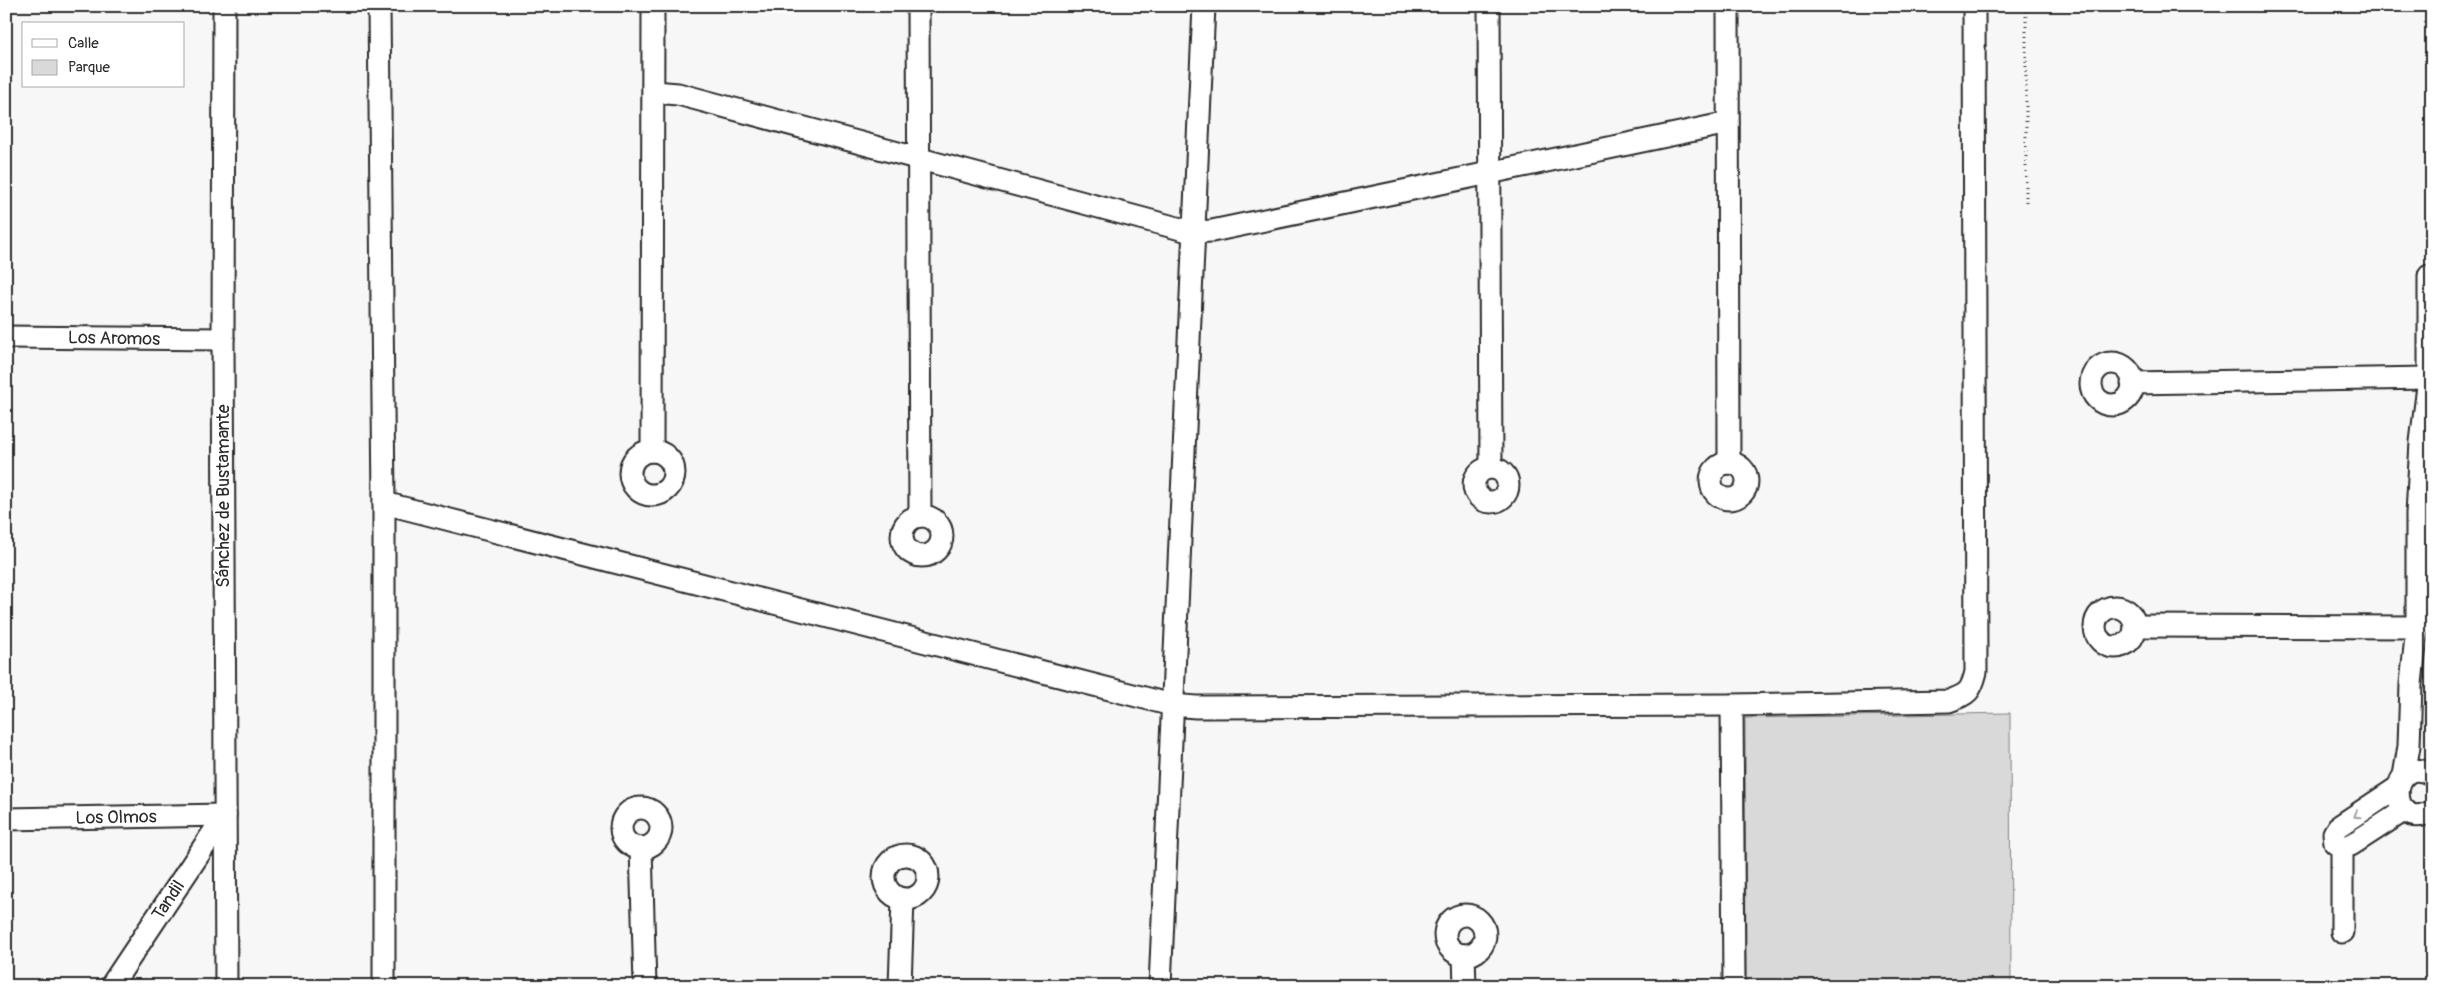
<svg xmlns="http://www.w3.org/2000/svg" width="2438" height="992" font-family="Pangolin,sans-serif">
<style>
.green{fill:#d9d9d9;stroke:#828282}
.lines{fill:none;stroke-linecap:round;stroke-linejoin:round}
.minor-casing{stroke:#2b2b2b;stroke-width:25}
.path{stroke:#2b2b2b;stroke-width:3;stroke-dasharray:1 4;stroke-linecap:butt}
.minor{stroke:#fff;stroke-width:21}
.oneway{stroke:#a0a0a0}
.labels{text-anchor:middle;stroke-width:4;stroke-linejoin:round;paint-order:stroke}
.street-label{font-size:18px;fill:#2b2b2b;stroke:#fff}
</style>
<rect width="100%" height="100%" fill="#f7f7f7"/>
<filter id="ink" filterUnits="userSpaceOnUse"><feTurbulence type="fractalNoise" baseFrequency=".02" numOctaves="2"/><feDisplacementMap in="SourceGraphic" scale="10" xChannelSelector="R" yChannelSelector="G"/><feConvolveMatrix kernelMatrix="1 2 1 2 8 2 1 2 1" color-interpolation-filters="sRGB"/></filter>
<g filter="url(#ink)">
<polygon class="green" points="2010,713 2011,986 1746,986 1745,718"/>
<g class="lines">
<g class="minor-casing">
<g id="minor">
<polyline points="224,6 223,339 226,986"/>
<polyline points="379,6 384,503 384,986"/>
<polyline points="918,6 920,516"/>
<polyline points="1489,6 1491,468"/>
<polyline points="1728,6 1729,463"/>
<polyline points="654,92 678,94 1192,232 1212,231 1728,123"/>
<polyline points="6,337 223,339"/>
<circle cx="2112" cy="384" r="21"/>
<polyline points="2132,383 2429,378"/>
<polyline points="652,451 653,6"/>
<circle cx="652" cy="473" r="22"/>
<circle cx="1729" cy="481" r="18"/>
<circle cx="1491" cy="485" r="17"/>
<path d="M384 503 1172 705 1196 707 1732 705 1949 701C1968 694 1971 692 1976 672L1974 6"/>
<circle cx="922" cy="536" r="20"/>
<circle cx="2115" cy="627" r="20"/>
<polyline points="2135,626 2417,627"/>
<polyline points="1732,705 1734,986"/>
<path d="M2432 775C2387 750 2387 836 2432 811"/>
<polyline points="2404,776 2409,746 2411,684 2417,627 2417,514 2421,442 2429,378 2429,276"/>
<polyline points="2397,788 2338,827 2334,833 2335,843 2342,847 2351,845 2405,810"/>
<circle cx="641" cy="828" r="20"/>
<polyline points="6,819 225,815"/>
<polyline points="2342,847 2342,932"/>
<polyline points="641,848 645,986"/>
<circle cx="906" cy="877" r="22"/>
<circle cx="1465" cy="935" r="20"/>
<polyline points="1464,955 1465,986"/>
<polyline points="111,986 225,815"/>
<polyline points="900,986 903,899"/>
<polyline points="1160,986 1204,6"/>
</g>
</g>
<polyline class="path" points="2026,202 2026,6"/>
<use href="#minor" class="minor"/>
</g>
<defs><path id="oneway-chevron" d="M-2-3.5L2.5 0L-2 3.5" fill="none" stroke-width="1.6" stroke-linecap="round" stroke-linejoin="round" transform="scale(1.25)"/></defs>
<use class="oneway" href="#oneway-chevron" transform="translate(2357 815) rotate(147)"/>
</g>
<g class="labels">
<g class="street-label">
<text transform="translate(114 338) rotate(1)" y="6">Los Aromos</text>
<text transform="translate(223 496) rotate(-90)" y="6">Sánchez de Bustamante</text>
<text transform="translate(116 817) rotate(-1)" y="6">Los Olmos</text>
<text transform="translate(168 900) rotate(-56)" y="6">Tandil</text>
</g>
</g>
<rect width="2438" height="992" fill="none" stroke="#fff" stroke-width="25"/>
<rect x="12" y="12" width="2413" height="967" fill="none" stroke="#2b2b2b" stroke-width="2" filter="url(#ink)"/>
<rect x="22" y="22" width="162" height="65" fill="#ffffff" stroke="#aaaaaa"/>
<rect x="32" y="39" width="25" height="8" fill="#ffffff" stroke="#aaaaaa"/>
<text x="68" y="48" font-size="15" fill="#2b2b2b">Calle</text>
<rect x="32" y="60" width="25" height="15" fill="#d9d9d9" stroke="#aaaaaa"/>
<text x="68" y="72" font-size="15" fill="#2b2b2b">Parque</text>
</svg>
